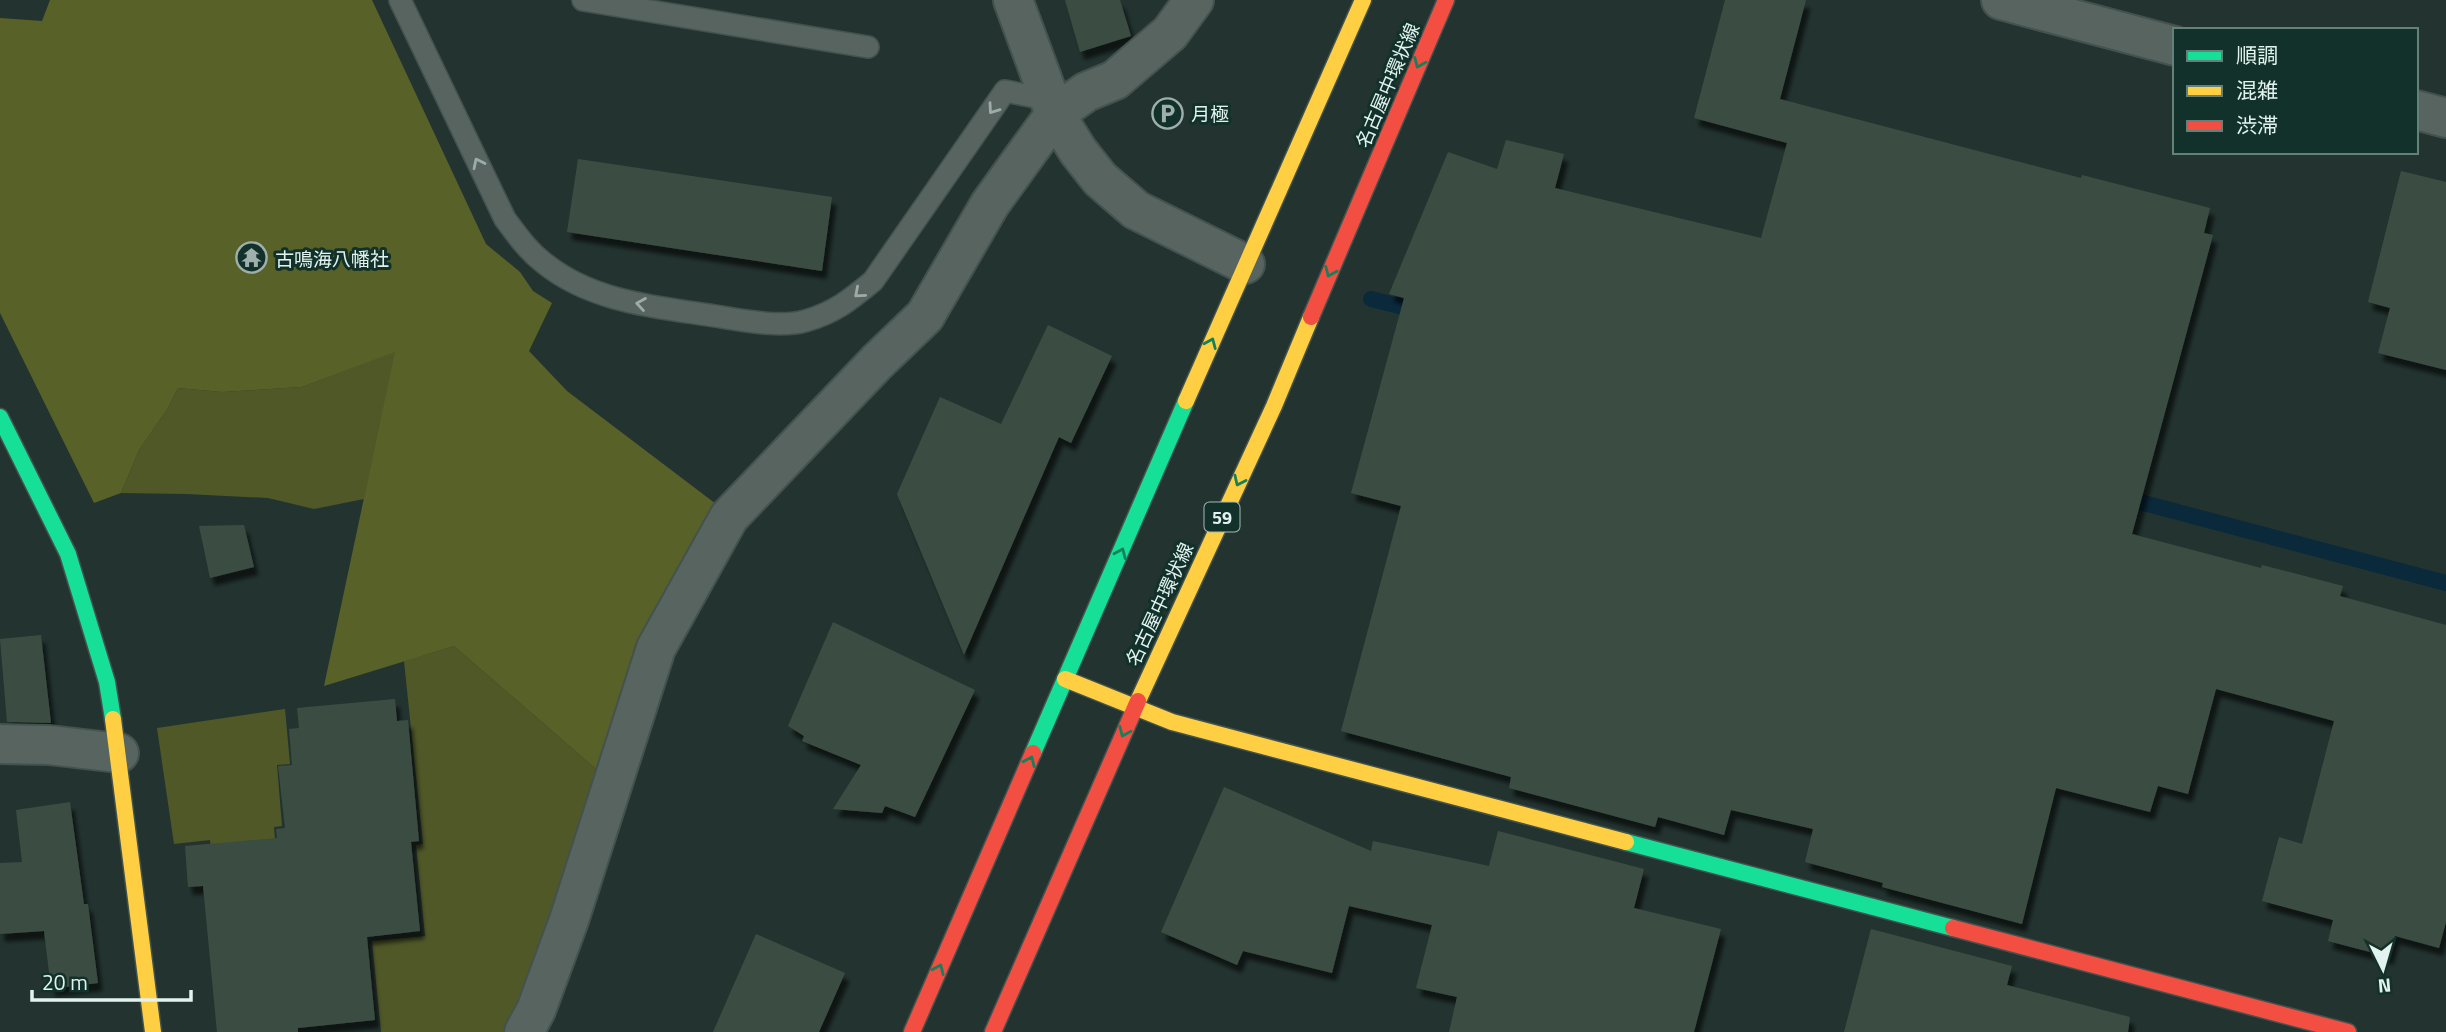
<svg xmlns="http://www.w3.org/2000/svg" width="2446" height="1032" font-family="'Titillium Web','Noto Sans JP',sans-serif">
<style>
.green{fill:#505828}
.forest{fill:#586128}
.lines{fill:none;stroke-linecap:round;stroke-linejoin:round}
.stream{stroke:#0a293b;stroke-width:16}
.building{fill:#3b4d42;filter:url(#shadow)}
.lane-casing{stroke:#44524f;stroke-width:24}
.street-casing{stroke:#44524f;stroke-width:42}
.fast-casing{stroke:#44524f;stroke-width:19}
.slow-casing{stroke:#44524f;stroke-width:19}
.jam-casing{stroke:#44524f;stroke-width:19}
.lane{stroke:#576460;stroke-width:21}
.street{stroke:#576460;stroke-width:38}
.fast{stroke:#16e098;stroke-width:16}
.slow{stroke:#ffcf43;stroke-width:16}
.jam{stroke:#f24e42;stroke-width:16}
.oneway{stroke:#14805c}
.oneway2{stroke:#9caca8}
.labels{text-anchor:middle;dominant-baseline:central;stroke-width:6;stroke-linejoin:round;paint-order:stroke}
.shield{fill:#12312a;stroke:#a4b9b4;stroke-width:2}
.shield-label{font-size:18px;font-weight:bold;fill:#e2f3ef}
.street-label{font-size:19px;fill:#e2f3ef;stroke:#12312a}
.poi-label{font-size:19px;fill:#e2f3ef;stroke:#12312a;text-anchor:start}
</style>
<defs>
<filter id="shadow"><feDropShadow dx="4.5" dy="8" stdDeviation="2" flood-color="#0009"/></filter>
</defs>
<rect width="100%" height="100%" fill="#233430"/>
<path class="green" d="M 396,351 L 364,499 L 314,509 L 268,498 L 187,494 L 121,493 L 139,450 L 168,408 L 178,388 L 222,392 L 302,387 Z
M 454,646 L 603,775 L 513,1032 L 381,1032 L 372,941 L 425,936 L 416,845 L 423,844 L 404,661 Z
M 285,709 L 290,764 L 277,765 L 282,826 L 274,827 L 282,921 L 215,892 L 210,840 L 174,844 L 157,728 Z"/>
<path class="forest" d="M 50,0 L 372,0 L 486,244 L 520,272 L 533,291 L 552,303 L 529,351 L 567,391 L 720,507 L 603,775 L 454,646 L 324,686 L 395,352 L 302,387 L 222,392 L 178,388 L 168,408 L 139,450 L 121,493 L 94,503 L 0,313 L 0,18 L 42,21 Z"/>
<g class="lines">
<path class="stream" d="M 1371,299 L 1423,312
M 2121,497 L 2446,583"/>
</g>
<path class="building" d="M 1065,0 L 1120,0 L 1131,36 L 1080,52 Z
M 1725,0 L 1806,0 L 1780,99 L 2081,178 L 2082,175 L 2210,208 L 2204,233 L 2213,235 L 2132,534 L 2261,568 L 2262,565 L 2343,586 L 2340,596 L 2446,625 L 2446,922 L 2439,948 L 2395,936 L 2389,957 L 2328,941 L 2333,920 L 2262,901 L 2279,837 L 2302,844 L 2334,721 L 2216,689 L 2188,794 L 2158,786 L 2150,812 L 2056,788 L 2022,924 L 1882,887 L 1883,883 L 1805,862 L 1813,829 L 1731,810 L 1724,835 L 1658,817 L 1655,827 L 1509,788 L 1511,777 L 1341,731 L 1401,506 L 1351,493 L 1404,298 L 1389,294 L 1448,152 L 1497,169 L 1506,140 L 1564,154 L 1555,188 L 1761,238 L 1787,143 L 1694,118 Z
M 578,159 L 832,197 L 822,271 L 567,232 Z
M 2401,171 L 2446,182 L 2446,370 L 2378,353 L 2390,308 L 2368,302 Z
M 1048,325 L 1112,356 L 1071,443 L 1059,437 L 964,655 L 897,494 L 940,397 L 1001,424 Z
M 244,525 L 254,567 L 210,578 L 199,526 Z
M 833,622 L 975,690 L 915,817 L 885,806 L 882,813 L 833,809 L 861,765 L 802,741 L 804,736 L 788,726 Z
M 41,635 L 51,723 L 7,722 L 0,639 Z
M 395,699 L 397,721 L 408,720 L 419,841 L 411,842 L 420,931 L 367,937 L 375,1020 L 298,1028 L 298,1032 L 217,1032 L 203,886 L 188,887 L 185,846 L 277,838 L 276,829 L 285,828 L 278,766 L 292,765 L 289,729 L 299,728 L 297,708 Z
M 1224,787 L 1371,851 L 1373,841 L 1489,866 L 1498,831 L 1644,869 L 1634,908 L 1721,929 L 1694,1032 L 1449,1032 L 1457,997 L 1416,988 L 1432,925 L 1349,906 L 1332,973 L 1243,951 L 1237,965 L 1161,932 Z
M 70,802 L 84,904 L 88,904 L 98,983 L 51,989 L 44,931 L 0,934 L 0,863 L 22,862 L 16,810 Z
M 1871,929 L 2012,966 L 2007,985 L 2130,1017 L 2128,1032 L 1844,1032 Z
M 756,934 L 845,973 L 819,1032 L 713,1032 Z"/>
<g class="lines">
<defs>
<path id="lane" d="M 400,0 L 505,219 C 517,235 528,251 544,263 C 592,302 656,307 715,316 C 740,320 780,328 805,321 C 834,313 850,300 873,281 L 1005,91 L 1051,100
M 583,0 L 868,47"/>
<path id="street" d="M 1013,0 L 1055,114 L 1078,151 L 1100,179 L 1136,210 L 1245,264
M 2001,0 L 2175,46
M 2416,110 L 2446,118
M 0,744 L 49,745 L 119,753
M 524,1032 L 536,1010 L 569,920 L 656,648 L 729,517 L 877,362 L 925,316 L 990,204 L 1055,114 L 1086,92 L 1115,80 L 1170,33 L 1194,0"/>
<path id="fast" d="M 0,417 L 68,554 L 107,682 L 113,719
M 1033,753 L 1186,401
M 1626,842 L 1953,928"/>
<path id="slow" d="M 1186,401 L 1363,0
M 1065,679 L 1172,722 L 1626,842
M 1138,701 L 1274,406 L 1311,317
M 113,719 L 153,1032"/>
<path id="jam" d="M 1311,317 L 1446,0
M 1953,928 L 2348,1032
M 912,1032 L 1033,753
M 993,1032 L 1138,701"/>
</defs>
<use href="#lane" class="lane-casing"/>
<use href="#street" class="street-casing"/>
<use href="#fast" class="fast-casing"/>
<use href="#slow" class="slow-casing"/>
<use href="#jam" class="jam-casing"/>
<use href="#lane" class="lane"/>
<use href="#street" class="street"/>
<use href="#fast" class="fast"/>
<use href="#slow" class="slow"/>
<use href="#jam" class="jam"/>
</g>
<defs><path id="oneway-chevron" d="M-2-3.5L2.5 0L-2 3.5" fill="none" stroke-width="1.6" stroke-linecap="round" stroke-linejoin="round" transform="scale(1.75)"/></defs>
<g class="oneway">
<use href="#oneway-chevron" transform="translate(1419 63) rotate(113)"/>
<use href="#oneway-chevron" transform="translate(1330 272) rotate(113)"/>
<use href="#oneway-chevron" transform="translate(1211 343) rotate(-67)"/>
<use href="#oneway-chevron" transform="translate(1239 481) rotate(115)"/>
<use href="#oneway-chevron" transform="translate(1121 553) rotate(-67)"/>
<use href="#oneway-chevron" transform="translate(1124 732) rotate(114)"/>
<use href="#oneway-chevron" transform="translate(1030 761) rotate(-66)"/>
<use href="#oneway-chevron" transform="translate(939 969) rotate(-66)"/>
</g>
<g class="oneway2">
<use href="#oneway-chevron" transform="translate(993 109) rotate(125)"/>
<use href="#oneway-chevron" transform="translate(478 163) rotate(-116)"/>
<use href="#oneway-chevron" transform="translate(859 293) rotate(139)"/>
<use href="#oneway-chevron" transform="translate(641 304) rotate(-171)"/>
</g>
<defs>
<symbol id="parking-ring" viewBox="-11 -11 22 22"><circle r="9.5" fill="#12312a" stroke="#9fb0ac" stroke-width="1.5"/><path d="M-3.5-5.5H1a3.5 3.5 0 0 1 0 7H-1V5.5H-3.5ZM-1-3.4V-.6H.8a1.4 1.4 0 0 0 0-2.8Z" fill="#9fb0ac"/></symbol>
<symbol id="temple-ring" viewBox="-11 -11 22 22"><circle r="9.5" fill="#12312a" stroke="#9fb0ac" stroke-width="1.5"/><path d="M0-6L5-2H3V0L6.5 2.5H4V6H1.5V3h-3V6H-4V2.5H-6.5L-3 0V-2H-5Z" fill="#9fb0ac"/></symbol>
</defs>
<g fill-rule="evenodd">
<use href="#parking-ring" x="1150" y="96" width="35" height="35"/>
<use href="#temple-ring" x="234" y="240" width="35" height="35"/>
</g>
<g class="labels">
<rect class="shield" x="1204.5" y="502.5" width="35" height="29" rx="5"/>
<g class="shield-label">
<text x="1222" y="517">59</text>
</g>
<g class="street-label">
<text transform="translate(1387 85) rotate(-67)">名古屋中環状線</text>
<text transform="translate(1159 604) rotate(-65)">名古屋中環状線</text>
</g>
<g class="poi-label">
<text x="1191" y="113">月極</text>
<text x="275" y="258">古鳴海八幡社</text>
</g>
</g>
<rect x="2173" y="28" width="245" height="126" fill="#12312a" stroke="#657f79" stroke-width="2"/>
<rect x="2187" y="51" width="35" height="10" fill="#16e098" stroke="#657f79" stroke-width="2"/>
<text x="2236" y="63" font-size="21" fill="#e2f3ef">順調</text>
<rect x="2187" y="86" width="35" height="10" fill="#ffcf43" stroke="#657f79" stroke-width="2"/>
<text x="2236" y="98" font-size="21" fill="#e2f3ef">混雑</text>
<rect x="2187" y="121" width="35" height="10" fill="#f24e42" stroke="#657f79" stroke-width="2"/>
<text x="2236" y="133" font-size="21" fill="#e2f3ef">渋滞</text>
<g transform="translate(2383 969) rotate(175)" stroke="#12312a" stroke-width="5" paint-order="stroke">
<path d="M0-5L12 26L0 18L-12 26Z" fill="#e2f3ef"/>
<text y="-10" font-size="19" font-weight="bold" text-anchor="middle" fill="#e2f3ef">N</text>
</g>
<path d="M32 990v10h159v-10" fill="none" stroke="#e2f3ef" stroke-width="3.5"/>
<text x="42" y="990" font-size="21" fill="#e2f3ef" stroke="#12312a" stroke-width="5" paint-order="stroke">20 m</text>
</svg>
